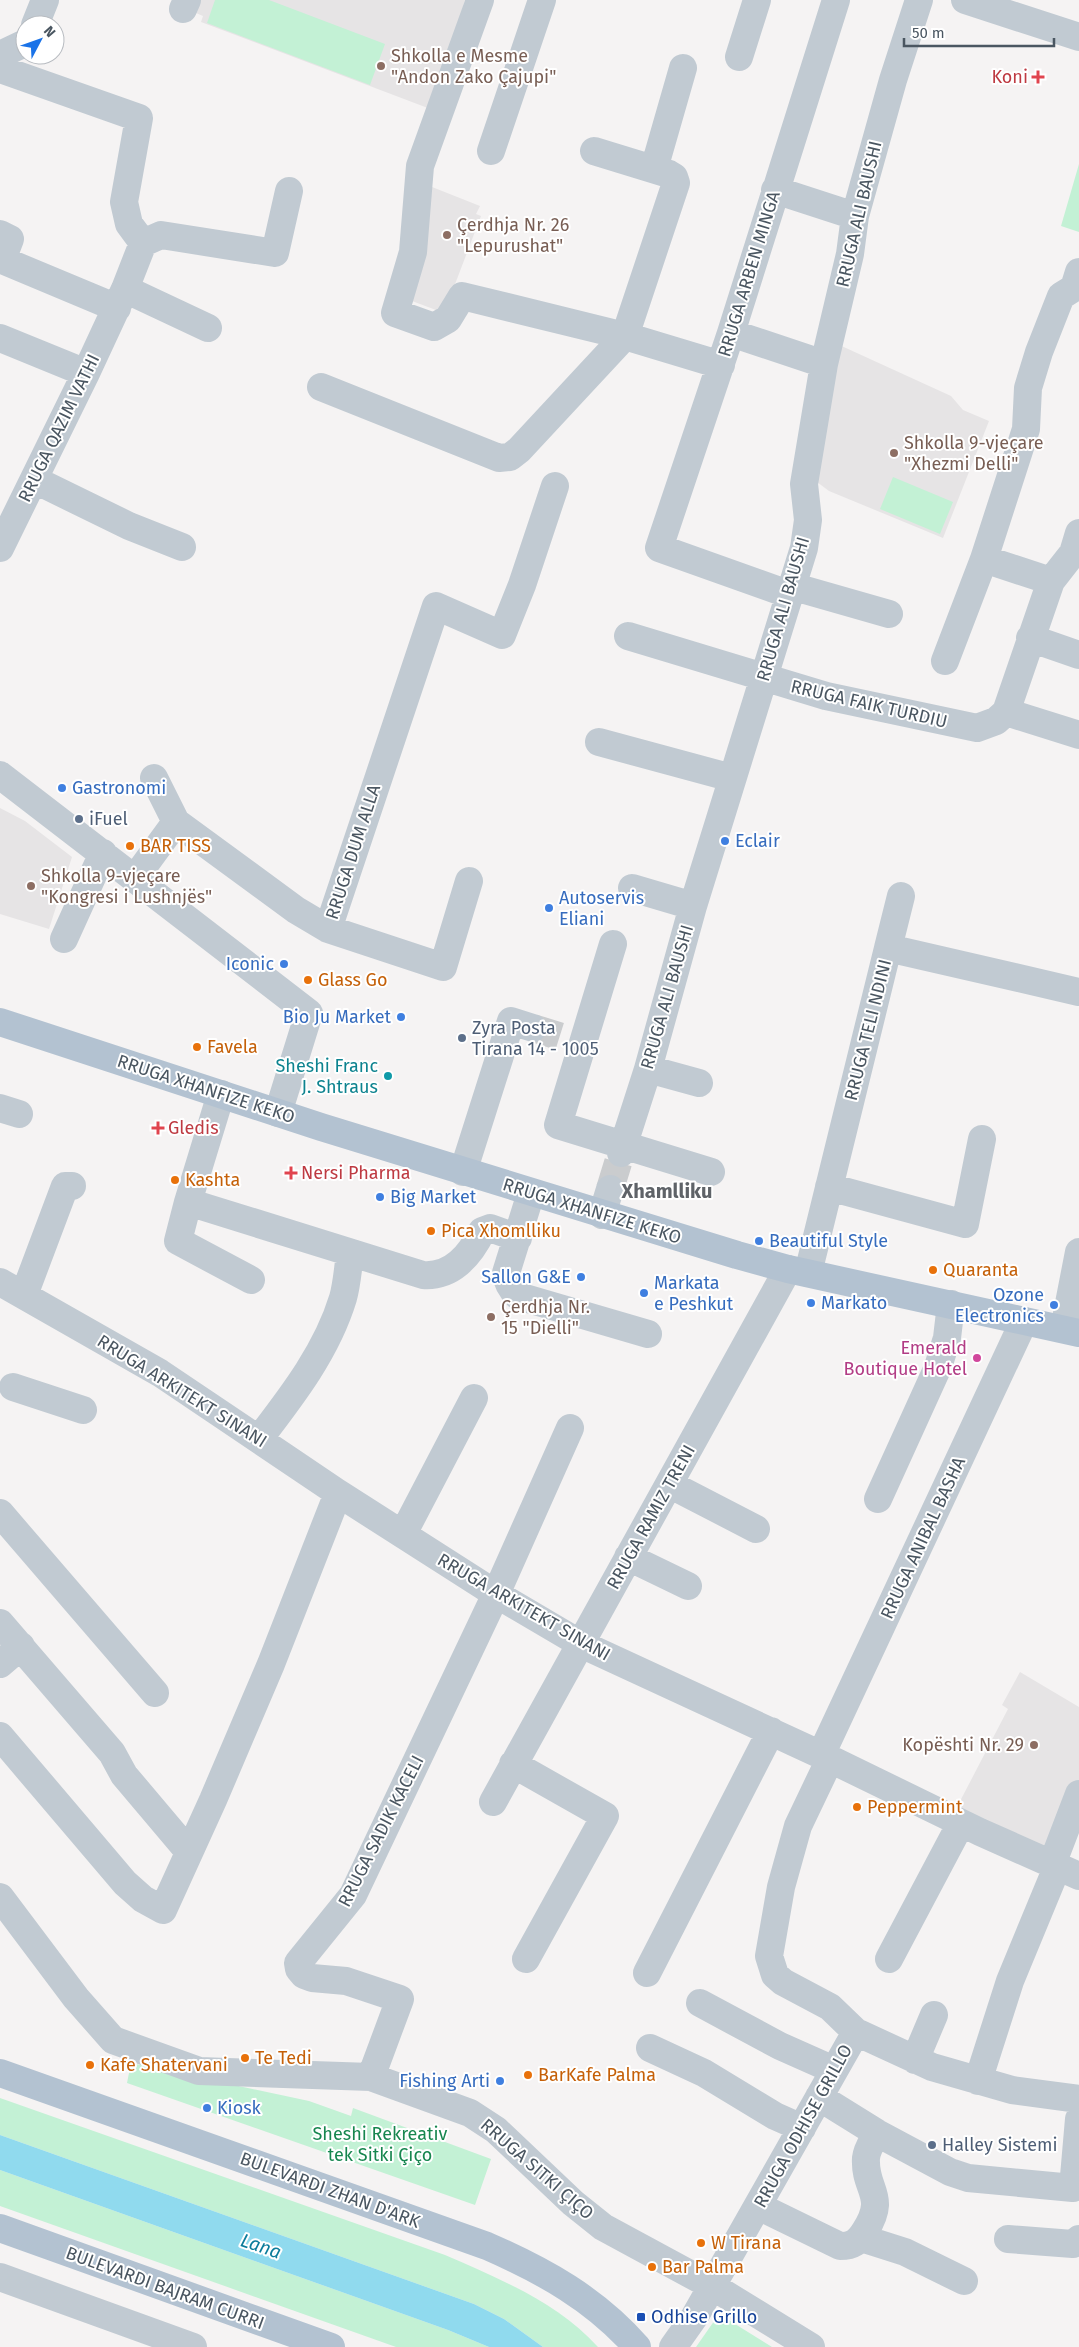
<svg xmlns="http://www.w3.org/2000/svg" width="1079" height="2347" font-family="'Fira Sans',sans-serif">
<style>
.education{fill:#e6e4e5}
.green{fill:#c3f1d5}
.water{fill:#90daee}
.lines{fill:none;stroke-linecap:round;stroke-linejoin:round}
.minor-tunnel{stroke:#caccce;stroke-width:28;stroke-dasharray:28 14;stroke-linecap:butt}
.minor{stroke:#c1cad2;stroke-width:28}
.major{stroke:#b3c2d1;stroke-width:28}
.education-dot{fill:#8d6e63;stroke:#fff;stroke-width:2}
.health-dot{fill:#e0444e;stroke:#fff;stroke-width:2}
.shop-dot{fill:#3f7fe0;stroke:#fff;stroke-width:2}
.service-dot{fill:#5c6f8a;stroke:#fff;stroke-width:2}
.food-dot{fill:#e8710a;stroke:#fff;stroke-width:2}
.culture-dot{fill:#0f9aa8;stroke:#fff;stroke-width:2}
.hotel-dot{fill:#d1479c;stroke:#fff;stroke-width:2}
.transit-dot{fill:#1a4fb4;stroke:#fff;stroke-width:2}
.labels{text-anchor:middle;dominant-baseline:central;stroke-width:4;stroke-linejoin:round;paint-order:stroke}
.education-label{font-size:18px;fill:#785e54;stroke:#fff;text-anchor:start}
.health-label{font-size:18px;fill:#be3a42;stroke:#fff;text-anchor:start}
.street-label{font-size:18px;fill:#4a5661;stroke:#fff}
.shop-label{font-size:18px;fill:#366cbe;stroke:#fff;text-anchor:start}
.service-label{font-size:18px;fill:#4e5e75;stroke:#fff;text-anchor:start}
.food-label{font-size:18px;fill:#c56008;stroke:#fff;text-anchor:start}
.culture-label{font-size:18px;fill:#0d838f;stroke:#fff;text-anchor:end}
.hotel-label{font-size:18px;fill:#b23c85;stroke:#fff;text-anchor:end}
.park-label{font-size:18px;fill:#17864f;stroke:#fff}
.transit-label{font-size:18px;fill:#164399;stroke:#fff;text-anchor:start}
.water-label{font-size:19px;font-style:italic;fill:#0c7c9b;stroke:#fff}
.quarter-label{font-size:20px;font-weight:bold;fill:#5f6368;stroke:#fff}
</style>
<rect width="100%" height="100%" fill="#f5f3f3"/>
<path class="education" d="M 200,0 L 465,0 L 433,110 L 201,22 L 203,16 L 196,13 Z
M 427,185 L 480,206 L 476,214 L 481,216 L 444,313 L 404,298 Z
M 835,343 L 951,396 L 963,410 L 989,421 L 943,538 L 829,491 L 809,476 Z
M 0,808 L 25,821 L 72,857 L 49,929 L 0,914 Z
M 1020,1672 L 1079,1707 L 1079,1780 L 1052,1851 L 957,1807 L 1008,1709 L 1002,1705 Z"/>
<path class="green" d="M 215,0 L 269,0 L 385,44 L 370,85 L 207,23 Z
M 1079,164 L 1079,232 L 1061,226 Z
M 893,477 L 953,502 L 940,534 L 880,509 Z
M 131,2063 L 309,2101 L 351,2116 L 353,2108 L 491,2159 L 475,2205 L 127,2083 Z
M 0,2098 L 445,2255 C 500,2279 557,2302 598,2347 L 543,2347 L 504,2319 L 474,2304 L 0,2135 Z
M 0,2170 L 448,2330 L 489,2347 L 396,2347 L 0,2206 Z
M 719,2314 L 772,2347 L 696,2347 Z"/>
<path class="water" d="M 0,2135 L 474,2304 L 504,2319 L 543,2347 L 489,2347 L 448,2330 L 0,2170 Z"/>
<g class="lines">
<path class="minor-tunnel" d="M 533,1028 L 571,1040
M 610,1189 L 621,1153"/>
<path class="minor" d="M 480,0 L 420,166 L 413,252 L 395,313 L 434,327 L 448,319 L 462,296 L 625,336 L 721,365
M 965,0 L 1079,37
M 183,9 L 187,0
M 35,25 L 45,0
M 0,55 L 25,43
M 739,57 L 757,0
M 0,69 L 139,118 L 124,202 L 129,224 L 143,243
M 491,151 L 542,0
M 654,169 L 683,68
M 775,190 L 855,216
M 0,234 L 10,239 L 2,260 L 117,308
M 125,289 L 208,328
M 731,333 L 824,364
M 0,338 L 86,373
M 321,387 L 499,458 L 510,457 L 519,450 L 625,336 L 676,183 L 674,177 L 669,174 L 594,151
M 35,480 L 129,526 L 182,547
M 0,548 L 86,373 L 125,289 L 143,243 L 161,235 L 275,253 L 289,191
M 984,559 L 1051,581
M 791,586 L 889,614
M 788,594 L 659,548 L 731,333 L 836,0
M 628,636 L 826,696 L 977,728 L 996,721 L 1006,712 L 1079,735
M 1030,638 L 1079,655
M 945,661 L 984,559 L 1026,429 L 1028,388 L 1039,352 L 1061,296 L 1074,288 L 1079,272
M 1006,712 L 1051,581 L 1073,553 L 1079,533
M 599,742 L 732,778
M 0,775 L 309,1013 L 278,1113
M 154,778 L 176,822 L 296,910 L 328,929 L 443,967 L 469,881
M 135,878 L 176,822
M 632,888 L 693,906
M 328,929 L 436,606 L 502,635 L 522,585 L 555,486
M 64,939 L 103,853
M 613,944 L 558,1125 L 711,1172
M 888,948 L 901,896
M 648,1069 L 699,1083
M 221,1094 L 188,1202 L 423,1275 C 451,1277 470,1256 482,1231 L 490,1228 L 518,1238
M 0,1108 L 19,1114
M 621,1153 L 648,1069 L 693,906 L 804,548 L 808,520 L 804,484 L 824,364 L 850,254 L 855,216 L 893,80 L 919,0
M 463,1172 L 511,1021 L 533,1028
M 829,1187 L 965,1224 L 982,1139
M 531,1193 L 506,1273 C 507,1283 511,1289 518,1296 L 648,1334
M 188,1202 L 178,1241 L 251,1280
M 602,1215 L 610,1189
M 808,1273 L 888,948 L 1079,992
M 0,1282 L 160,1373 L 338,1493 L 496,1594 L 581,1644 L 830,1759 L 980,1832 L 1079,1876
M 24,1295 L 65,1186 L 72,1186
M 1064,1329 L 1079,1252
M 13,1387 L 83,1410
M 259,1439 C 292,1396 327,1351 343,1298 C 347,1284 348,1268 350,1253
M 669,1484 L 756,1529
M 878,1499 L 938,1367 L 947,1338 L 951,1304
M 0,1513 L 155,1693
M 403,1534 L 474,1398
M 628,1557 L 688,1586
M 0,1623 L 112,1753 L 124,1775 L 189,1852
M 0,1664 L 21,1646
M 0,1736 L 125,1883 L 143,1899 L 163,1910 L 213,1800 L 271,1664 L 338,1493
M 821,1755 L 1024,1321
M 830,1759 L 798,1826 L 781,1887 L 769,1956 L 775,1975 L 783,1982 L 830,2007 L 856,2032 L 932,2067 L 1012,2090 L 1079,2099
M 513,1764 L 605,1816 L 526,1959
M 493,1802 L 788,1269
M 0,1897 L 76,1998 L 113,2040 L 199,2071 L 371,2077 L 470,2113 L 496,2130 L 573,2203 L 603,2227 L 712,2286 L 811,2347
M 889,1959 L 961,1823
M 647,1973 L 771,1731
M 700,2003 L 780,2046 L 834,2070
M 650,2048 L 704,2073 L 775,2116 L 802,2128
M 915,2060 L 934,2015
M 371,2077 L 400,1999 L 346,1981 L 312,1978 L 304,1975 L 299,1969 L 298,1963 L 353,1895 L 496,1594 L 570,1428
M 978,2081 L 1010,1981 L 1053,1877 L 1056,1854 L 1079,1794
M 819,2097 L 877,2133 L 950,2172 L 968,2178 L 1073,2188
M 1073,2188 L 1079,2119
M 758,2206 L 840,2246 C 853,2246 858,2242 865,2231 C 888,2195 864,2191 866,2158 C 867,2148 873,2141 877,2133
M 861,2238 L 905,2252 L 964,2281
M 1008,2239 L 1073,2244 L 1079,2239
M 0,2277 L 193,2347
M 673,2347 L 695,2316 L 856,2032"/>
<path class="major" d="M 0,1022 L 321,1127 L 737,1255 L 788,1269 L 1079,1333
M 0,2073 L 487,2246 C 544,2271 595,2299 637,2347
M 0,2228 L 331,2347"/>
</g>
<g class="education-dot">
<circle cx="381" cy="66" r="5"/>
<circle cx="447" cy="235" r="5"/>
<circle cx="894" cy="453" r="5"/>
<circle cx="31" cy="886" r="5"/>
<circle cx="491" cy="1317" r="5"/>
<circle cx="1034" cy="1745" r="5"/>
</g>
<g class="health-dot">
<path d="M1035.5 69.5h5v5h5v5h-5v5h-5v-5h-5v-5h5z"/>
<path d="M155.5 1120.5h5v5h5v5h-5v5h-5v-5h-5v-5h5z"/>
<path d="M288.5 1165.5h5v5h5v5h-5v5h-5v-5h-5v-5h5z"/>
</g>
<g class="shop-dot">
<circle cx="62" cy="788" r="5"/>
<circle cx="725" cy="841" r="5"/>
<circle cx="549" cy="908" r="5"/>
<circle cx="284" cy="964" r="5"/>
<circle cx="401" cy="1017" r="5"/>
<circle cx="380" cy="1197" r="5"/>
<circle cx="759" cy="1241" r="5"/>
<circle cx="581" cy="1277" r="5"/>
<circle cx="644" cy="1293" r="5"/>
<circle cx="811" cy="1303" r="5"/>
<circle cx="1054" cy="1305" r="5"/>
<circle cx="500" cy="2081" r="5"/>
<circle cx="207" cy="2108" r="5"/>
</g>
<g class="service-dot">
<circle cx="79" cy="819" r="5"/>
<circle cx="462" cy="1038" r="5"/>
<circle cx="932" cy="2145" r="5"/>
</g>
<g class="food-dot">
<circle cx="130" cy="846" r="5"/>
<circle cx="308" cy="980" r="5"/>
<circle cx="197" cy="1047" r="5"/>
<circle cx="175" cy="1180" r="5"/>
<circle cx="431" cy="1231" r="5"/>
<circle cx="933" cy="1270" r="5"/>
<circle cx="857" cy="1807" r="5"/>
<circle cx="245" cy="2058" r="5"/>
<circle cx="90" cy="2065" r="5"/>
<circle cx="528" cy="2075" r="5"/>
<circle cx="701" cy="2243" r="5"/>
<circle cx="652" cy="2267" r="5"/>
</g>
<circle class="culture-dot" cx="388" cy="1076" r="5"/>
<circle class="hotel-dot" cx="977" cy="1358" r="5"/>
<rect class="transit-dot" x="636" y="2312" width="10" height="10" rx="2.5"/>
<g class="labels">
<g class="education-label">
<text x="391" y="56">Shkolla e Mesme<tspan x="391" dy="21">"Andon Zako Çajupi"</tspan></text>
<text x="457" y="225">Çerdhja Nr. 26<tspan x="457" dy="21">"Lepurushat"</tspan></text>
<text x="904" y="443">Shkolla 9-vjeçare<tspan x="904" dy="21">"Xhezmi Delli"</tspan></text>
<text x="41" y="876">Shkolla 9-vjeçare<tspan x="41" dy="21">"Kongresi i Lushnjës"</tspan></text>
<text x="501" y="1307">Çerdhja Nr.<tspan x="501" dy="21">15 "Dielli"</tspan></text>
<text x="1024" y="1745" text-anchor="end">Kopështi Nr. 29</text>
</g>
<g class="health-label">
<text x="1028" y="77" text-anchor="end">Koni</text>
<text x="168" y="1128">Gledis</text>
<text x="301" y="1173">Nersi Pharma</text>
</g>
<g class="street-label">
<text transform="translate(859 214) rotate(-77)">RRUGA ALI BAUSHI</text>
<text transform="translate(749 274) rotate(-73)">RRUGA ARBEN MINGA</text>
<text transform="translate(59 428) rotate(-64)">RRUGA QAZIM VATHI</text>
<text transform="translate(783 609) rotate(-74)">RRUGA ALI BAUSHI</text>
<text transform="translate(869 704) rotate(13)">RRUGA FAIK TURDIU</text>
<text transform="translate(353 852) rotate(-72)">RRUGA DUM ALLA</text>
<text transform="translate(667 997) rotate(-74)">RRUGA ALI BAUSHI</text>
<text transform="translate(868 1030) rotate(-76)">RRUGA TELI NDINI</text>
<text transform="translate(206 1089) rotate(18)">RRUGA XHANFIZE KEKO</text>
<text transform="translate(592 1211) rotate(17)">RRUGA XHANFIZE KEKO</text>
<text transform="translate(182 1391) rotate(32)">RRUGA ARKITEKT SINANI</text>
<text transform="translate(651 1517) rotate(-61)">RRUGA RAMIZ TRENI</text>
<text transform="translate(923 1538) rotate(-65)">RRUGA ANIBAL BASHA</text>
<text transform="translate(524 1607) rotate(30)">RRUGA ARKITEKT SINANI</text>
<text transform="translate(381 1831) rotate(-63)">RRUGA SADIK KACELI</text>
<text transform="translate(803 2126) rotate(-61)">RRUGA ODHISE GRILLO</text>
<text transform="translate(537 2169) rotate(41)">RRUGA SITKI ÇIÇO</text>
<text transform="translate(330 2190) rotate(20)">BULEVARDI ZHAN D'ARK</text>
<text transform="translate(165 2288) rotate(20)">BULEVARDI BAJRAM CURRI</text>
</g>
<g class="shop-label">
<text x="72" y="788">Gastronomi</text>
<text x="735" y="841">Eclair</text>
<text x="559" y="898">Autoservis<tspan x="559" dy="21">Eliani</tspan></text>
<text x="274" y="964" text-anchor="end">Iconic</text>
<text x="391" y="1017" text-anchor="end">Bio Ju Market</text>
<text x="390" y="1197">Big Market</text>
<text x="769" y="1241">Beautiful Style</text>
<text x="571" y="1277" text-anchor="end">Sallon G&amp;E</text>
<text x="654" y="1283">Markata<tspan x="654" dy="21">e Peshkut</tspan></text>
<text x="1044" y="1295" text-anchor="end">Ozone<tspan x="1044" dy="21">Electronics</tspan></text>
<text x="821" y="1303">Markato</text>
<text x="490" y="2081" text-anchor="end">Fishing Arti</text>
<text x="217" y="2108">Kiosk</text>
</g>
<g class="service-label">
<text x="89" y="819">iFuel</text>
<text x="472" y="1028">Zyra Posta<tspan x="472" dy="21">Tirana 14 - 1005</tspan></text>
<text x="942" y="2145">Halley Sistemi</text>
</g>
<g class="food-label">
<text x="140" y="846">BAR TISS</text>
<text x="318" y="980">Glass Go</text>
<text x="207" y="1047">Favela</text>
<text x="185" y="1180">Kashta</text>
<text x="441" y="1231">Pica Xhomlliku</text>
<text x="943" y="1270">Quaranta</text>
<text x="867" y="1807">Peppermint</text>
<text x="255" y="2058">Te Tedi</text>
<text x="100" y="2065">Kafe Shatervani</text>
<text x="538" y="2075">BarKafe Palma</text>
<text x="711" y="2243">W Tirana</text>
<text x="662" y="2267">Bar Palma</text>
</g>
<g class="culture-label">
<text x="378" y="1066">Sheshi Franc<tspan x="378" dy="21">J. Shtraus</tspan></text>
</g>
<g class="hotel-label">
<text x="967" y="1348">Emerald<tspan x="967" dy="21">Boutique Hotel</tspan></text>
</g>
<g class="park-label">
<text x="380" y="2134">Sheshi Rekreativ<tspan x="380" dy="21">tek Sitki Çiço</tspan></text>
</g>
<g class="transit-label">
<text x="651" y="2317">Odhise Grillo</text>
</g>
<g class="water-label">
<text transform="translate(261 2246) rotate(19)">Lana</text>
</g>
<g class="quarter-label">
<text x="667" y="1191">Xhamlliku</text>
</g>
</g>
<g transform="translate(40 40) rotate(49)"><circle r="24" fill="#ffffff" stroke="#b7bbc0"/>
<path d="M0-4L9 19L0 12L-9 19Z" fill="#1a73e8"/>
<text y="-8" font-size="14" font-weight="bold" text-anchor="middle" fill="#4a5661">N</text>
</g>
<path d="M904 38v8h150v-8" fill="none" stroke="#4a5661" stroke-width="2.5"/>
<text x="912" y="38" font-size="15" fill="#4a5661" stroke="#ffffff" stroke-width="4" paint-order="stroke">50 m</text>
</svg>
